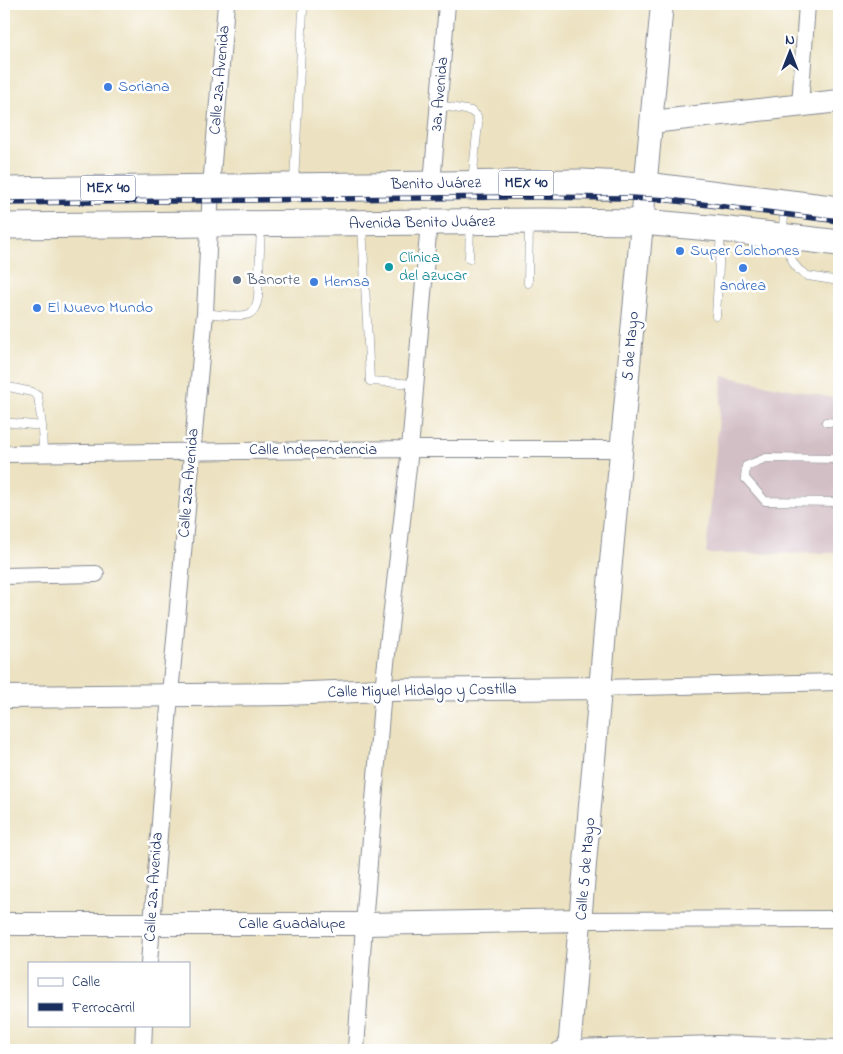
<svg xmlns="http://www.w3.org/2000/svg" width="843" height="1054" font-family="'Indie Flower',sans-serif">
<style>
.industrial{fill:#d2bec5}
.lines{fill:none;stroke-linecap:round;stroke-linejoin:round}
.lane-casing{stroke:#848890;stroke-width:9}
.street-casing{stroke:#848890;stroke-width:18}
.secondary-casing{stroke:#848890;stroke-width:24}
.primary-casing{stroke:#848890;stroke-width:27}
.lane{stroke:#fff;stroke-width:8}
.street{stroke:#fff;stroke-width:16}
.secondary{stroke:#fff;stroke-width:22}
.primary{stroke:#fff;stroke-width:25}
.rail-casing{stroke:#1b2f5e;stroke-width:5.5}
.rail{stroke:#fff;stroke-width:4;stroke-dasharray:11;stroke-linecap:butt}
.shop-dot{fill:#3f7fe0;stroke:#fff;stroke-width:2}
.culture-dot{fill:#0f9aa8;stroke:#fff;stroke-width:2}
.service-dot{fill:#5c6f8a;stroke:#fff;stroke-width:2}
.labels{text-anchor:middle;dominant-baseline:central;stroke-width:5;stroke-linejoin:round;paint-order:stroke}
.shield{fill:#fff;stroke:#5f6d8e;stroke-width:1}
.shield-label{font-size:15px;font-weight:bold;fill:#1b2f5e}
.street-label{font-size:16px;fill:#1b2f5e;stroke:#fff}
.shop-label{font-size:16px;fill:#366cbe;stroke:#fff;text-anchor:start}
.culture-label{font-size:16px;fill:#0d838f;stroke:#fff;text-anchor:start}
.service-label{font-size:16px;fill:#4e5e75;stroke:#fff;text-anchor:start}
</style>
<rect width="100%" height="100%" fill="#fff"/>
<filter id="ink" filterUnits="userSpaceOnUse"><feTurbulence type="fractalNoise" baseFrequency=".02" numOctaves="2"/><feDisplacementMap in="SourceGraphic" scale="10" xChannelSelector="R" yChannelSelector="G"/><feConvolveMatrix kernelMatrix="1 2 1 2 8 2 1 2 1" color-interpolation-filters="sRGB"/></filter>
<filter id="wash" filterUnits="userSpaceOnUse"><feTurbulence type="fractalNoise" baseFrequency=".0096" numOctaves="4" result="noise"/><feDisplacementMap in="SourceGraphic" scale="20" xChannelSelector="R" yChannelSelector="G"/><feGaussianBlur stdDeviation="1.12" result="paint"/><feColorMatrix in="noise" values="0 0 0 0 0 0 0 0 0 0 0 0 0 0 0 0 0 1.4 0 .05"/><feComposite in="paint" operator="in"/></filter>
<g filter="url(#wash)">
<rect width="100%" height="100%" fill="#ece2c1"/>
<path class="industrial" d="M 723,376 L 839,399 L 839,553 L 706,554 Z"/>
</g>
<g filter="url(#ink)">
<g class="lines">
<defs>
<path id="lane" d="M 439,105 L 471,111 L 477,116 L 478,124 L 472,181
M 294,182 L 303,11
M 785,206 L 782,237 L 794,264 L 799,270 L 808,276 L 839,281
M 362,225 L 370,381 L 416,384
M 469,259 L 470,224
M 528,283 L 529,224
M 205,313 C 216,314 239,318 249,314 C 255,311 257,304 258,298 L 261,226
M 716,316 L 721,231
M 4,386 L 32,392 L 38,396 L 42,426 L 43,453
M 4,422 L 42,426
M 826,422 L 839,423
M 839,459 L 766,458 L 746,466 L 745,478 L 765,501 L 839,502"/>
<path id="street" d="M 800,106 L 807,4
M 432,184 L 447,4
M 4,454 L 410,449 L 622,449
M 4,576 L 96,574
M 601,688 L 839,682
M 581,920 L 839,919
M 149,963 L 170,694 L 205,313 L 211,187 L 226,4
M 143,1050 L 144,1025
M 356,1050 L 364,924 L 383,690 L 410,449 L 429,222
M 559,1050 L 570,1048 L 717,1044 L 839,1048"/>
<path id="secondary" d="M 652,122 L 839,101
M 4,697 L 286,694 L 383,690 L 601,688
M 4,924 L 364,924 L 581,920
M 569,1050 L 610,573 L 662,4"/>
<path id="primary" d="M 4,190 L 582,182 L 646,185 L 839,209
M 4,226 L 542,221 L 642,222 L 721,229 L 839,243"/>
</defs>
<use href="#lane" class="lane-casing"/>
<use href="#street" class="street-casing"/>
<use href="#secondary" class="secondary-casing"/>
<use href="#primary" class="primary-casing"/>
<use href="#lane" class="lane"/>
<use href="#street" class="street"/>
<use href="#secondary" class="secondary"/>
<use href="#primary" class="primary"/>
<defs>
<path id="rail" d="M 4,203 L 511,197 L 630,198 L 669,200 L 839,221"/>
</defs>
<use href="#rail" class="rail-casing"/>
<use href="#rail" class="rail"/>
</g>
</g>
<g class="shop-dot">
<circle cx="108" cy="87" r="5"/>
<circle cx="680" cy="251" r="5"/>
<circle cx="743" cy="268" r="5"/>
<circle cx="314" cy="282" r="5"/>
<circle cx="37" cy="308" r="5"/>
</g>
<circle class="culture-dot" cx="389" cy="267" r="5"/>
<circle class="service-dot" cx="237" cy="280" r="5"/>
<g class="labels">
<g class="shield">
<rect x="498.5" y="170.5" width="55" height="25" rx="4"/>
<rect x="80.5" y="175.5" width="55" height="25" rx="4"/>
</g>
<g class="shield-label">
<text x="526" y="183">MEX 40</text>
<text x="108" y="188">MEX 40</text>
</g>
<g class="street-label">
<text transform="translate(220 80) rotate(-85)">Calle 2a. Avenida</text>
<text transform="translate(440 94) rotate(-85)">3a. Avenida</text>
<text transform="translate(436 184) rotate(-1)">Benito Juárez</text>
<text transform="translate(422 223) rotate(-1)">Avenida Benito Juárez</text>
<text transform="translate(631 346) rotate(-85)">5 de Mayo</text>
<text x="313" y="450">Calle Independencia</text>
<text transform="translate(189 483) rotate(-85)">Calle 2a. Avenida</text>
<text transform="translate(422 691) rotate(-1)">Calle Miguel Hidalgo y Costilla</text>
<text transform="translate(586 869) rotate(-85)">Calle 5 de Mayo</text>
<text transform="translate(154 887) rotate(-86)">Calle 2a. Avenida</text>
<text x="292" y="924">Calle Guadalupe</text>
</g>
<g class="shop-label">
<text x="118" y="87">Soriana</text>
<text x="690" y="251">Super Colchones</text>
<text x="324" y="282">Hemsa</text>
<text x="743" y="286" text-anchor="middle">andrea</text>
<text x="47" y="308">El Nuevo Mundo</text>
</g>
<g class="culture-label">
<text x="399" y="258">Clínica<tspan x="399" dy="18">del azucar</tspan></text>
</g>
<g class="service-label">
<text x="247" y="280">Banorte</text>
</g>
</g>
<rect width="843" height="1054" fill="none" stroke="#fff" stroke-width="20"/>
<rect x="28" y="962" width="162" height="65" fill="#ffffff" stroke="#a4acbf"/>
<rect x="38" y="978" width="25" height="8" fill="#ffffff" stroke="#a4acbf"/>
<text x="72" y="986" font-size="15" fill="#1b2f5e">Calle</text>
<rect x="38" y="1003" width="25" height="8" fill="#1b2f5e" stroke="#a4acbf"/>
<text x="72" y="1012" font-size="15" fill="#1b2f5e">Ferrocarril</text>
<g transform="translate(790 52)" stroke="#ffffff" stroke-width="4" paint-order="stroke">
<path d="M0-4L9 19L0 12L-9 19Z" fill="#1b2f5e"/>
<text y="-8" font-size="14" font-weight="bold" text-anchor="middle" fill="#1b2f5e">N</text>
</g>
</svg>
